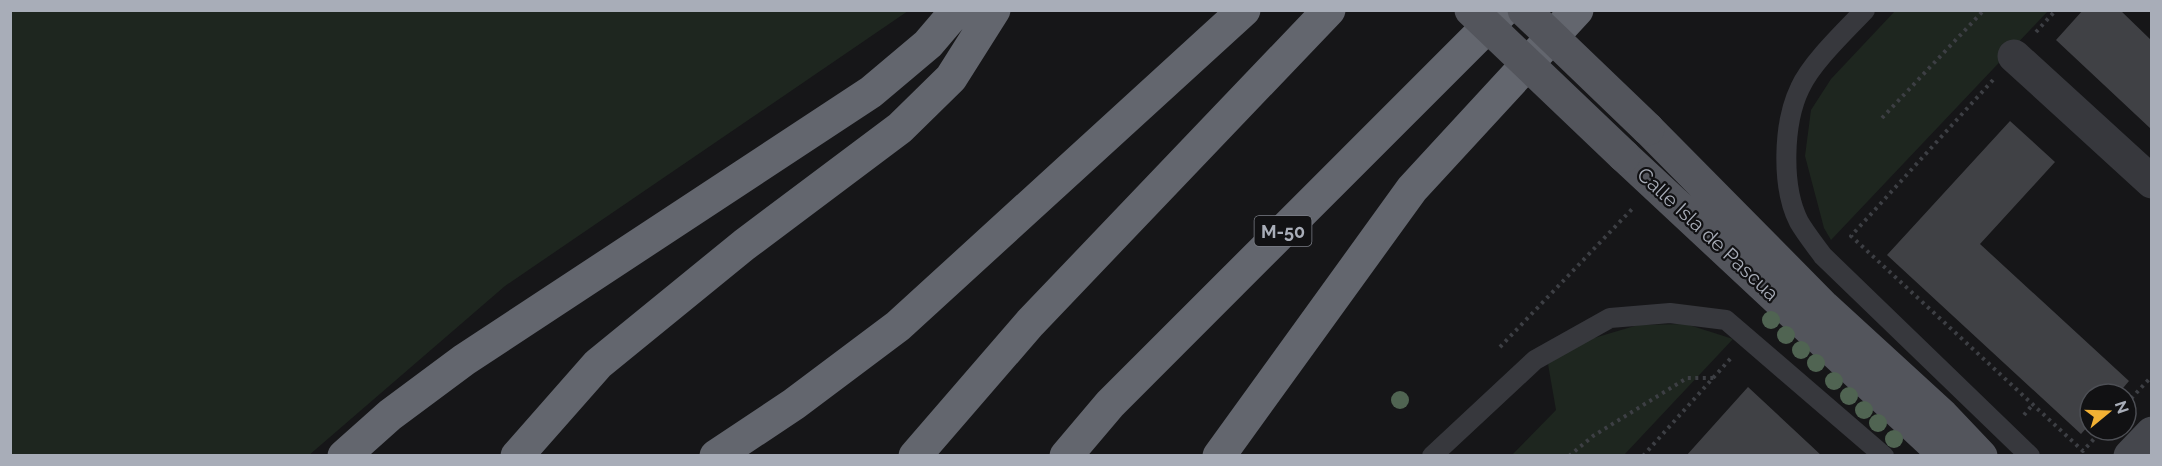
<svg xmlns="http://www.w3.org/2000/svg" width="2162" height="466" font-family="Raleway,sans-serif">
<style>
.green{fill:#1e261f}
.building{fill:#404145}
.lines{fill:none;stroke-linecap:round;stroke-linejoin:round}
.path{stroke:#3d3f44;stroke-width:4;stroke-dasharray:3 4.5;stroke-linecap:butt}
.lane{stroke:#37383d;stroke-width:20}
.street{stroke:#37383d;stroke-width:33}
.secondary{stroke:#45474d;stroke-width:33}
.primary{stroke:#53555c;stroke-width:33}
.highway{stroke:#63666e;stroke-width:33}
.primary-bridge{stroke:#53555c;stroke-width:33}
.tree{fill:#506452}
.labels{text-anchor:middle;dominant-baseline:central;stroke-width:4.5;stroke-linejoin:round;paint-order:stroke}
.shield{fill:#111113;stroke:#7b7e86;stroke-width:1.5}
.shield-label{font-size:18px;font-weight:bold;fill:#a8adb8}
.street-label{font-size:20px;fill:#a8adb8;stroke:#111113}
</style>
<rect width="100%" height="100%" fill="#161618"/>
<path class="green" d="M 10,11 L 11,10 L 908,11 L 505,286 L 308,456 L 11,455 Z
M 1895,11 L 2048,11 L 1831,240 L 1824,228 L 1805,156 L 1811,110 L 1831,79 Z
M 1686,324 L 1733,339 L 1624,455 L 1511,456 L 1556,410 L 1548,364 L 1584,341 L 1638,325 Z"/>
<path class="building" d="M 2083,10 L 2120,10 L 2151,40 L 2151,129 L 2056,40 Z
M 2010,121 L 2055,162 L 1980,244 L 2129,381 L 2118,394 L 2090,394 L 2090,424 L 2081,434 L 1887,255 Z
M 1748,387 L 1822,456 L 1686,456 Z"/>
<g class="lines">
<path class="path" d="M 2036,32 L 2056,10
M 1993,80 L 1851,236 L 2083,451 L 2102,430
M 1882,118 L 1984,10
M 1500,347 L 1633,208
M 2126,404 L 2152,376
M 2024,415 L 2033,404
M 1569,456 L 1593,436 L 1687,378 L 1716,378
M 1643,456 L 1731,358"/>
<path class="lane" d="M 1865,10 C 1846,30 1811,63 1800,88 C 1783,123 1781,187 1799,222 C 1806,234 1815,245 1823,256 L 2030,456
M 1432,456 L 1535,360 L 1610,318 L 1670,313 L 1726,320 L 1884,456"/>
<path class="street" d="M 2014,56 L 2152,182"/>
<path class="secondary" d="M 2130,456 L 2152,433"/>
<path class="primary" d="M 1648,129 L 1824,307 L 1943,416 L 1981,456
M 1624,156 L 1946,456"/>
<path class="highway" d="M 344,456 L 390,415 L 464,360 L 871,92 L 928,44 L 957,10
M 517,456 L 598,364 L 744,245 L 900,128 L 951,78 L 994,10
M 716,456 L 794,404 L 898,326 L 1244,10
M 915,456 L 1030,323 L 1329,10
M 1066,456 L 1110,404 L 1504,10
M 1219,456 L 1412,189 L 1577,10"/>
<path class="primary-bridge" d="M 1471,10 L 1624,156
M 1524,10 L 1648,129"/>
</g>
<g class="tree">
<circle cx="1771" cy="320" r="9"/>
<circle cx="1786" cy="335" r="9"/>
<circle cx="1801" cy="350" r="9"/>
<circle cx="1816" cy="363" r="9"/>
<circle cx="1834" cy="381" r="9"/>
<circle cx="1849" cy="396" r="9"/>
<circle cx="1400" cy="400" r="9"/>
<circle cx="1864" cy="410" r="9"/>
<circle cx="1878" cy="423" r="9"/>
<circle cx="1894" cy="439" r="9"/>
</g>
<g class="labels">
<rect class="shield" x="1254.5" y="216" width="57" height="30" rx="4.5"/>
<g class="shield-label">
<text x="1283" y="231">M-50</text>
</g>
<g class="street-label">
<text transform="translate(1708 234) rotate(43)">Calle Isla de Pascua</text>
</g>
</g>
<rect width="2162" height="466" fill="none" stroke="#a8adb8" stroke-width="24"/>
<g transform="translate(2108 412) rotate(71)"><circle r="28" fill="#111113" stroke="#4d4f55" stroke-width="1.5"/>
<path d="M0-4.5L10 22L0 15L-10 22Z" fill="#f2b134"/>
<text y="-9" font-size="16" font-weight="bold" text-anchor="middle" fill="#a8adb8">N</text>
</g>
</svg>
